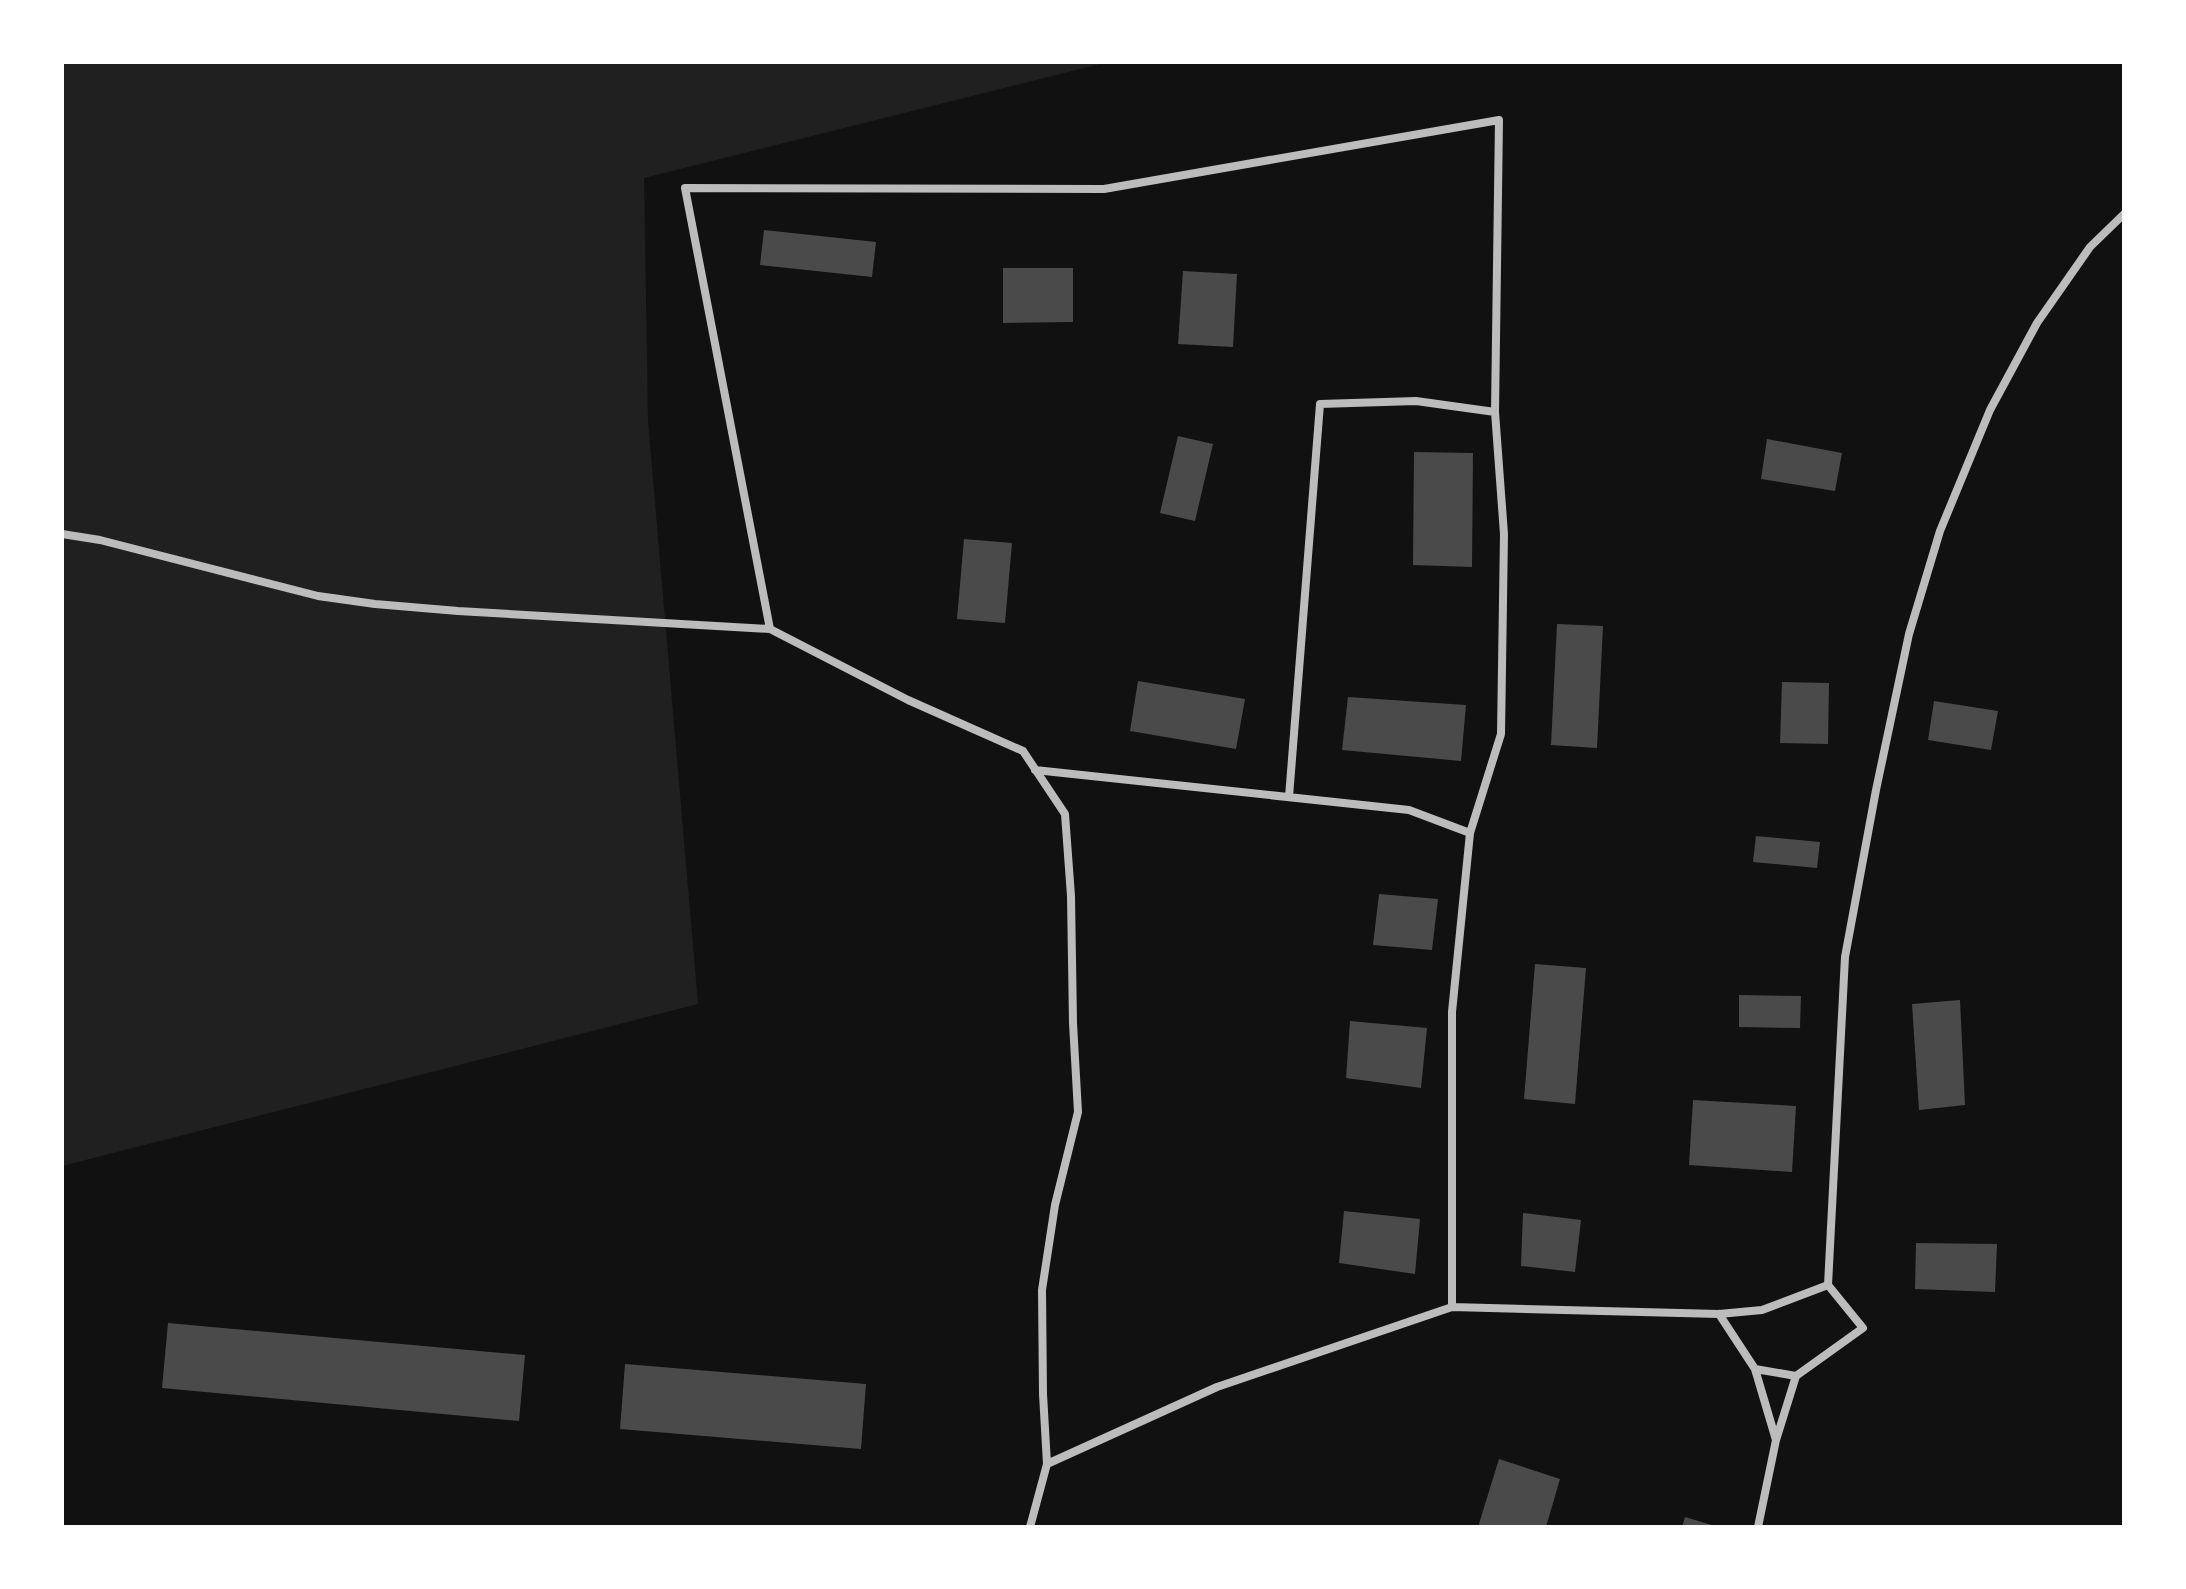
<svg xmlns="http://www.w3.org/2000/svg" width="2186" height="1589" font-family="Lato,sans-serif">
<style>
.green{fill:#202020}
.building{fill:#4a4a4a}
.lines{fill:none;stroke-linecap:round;stroke-linejoin:round}
.minor{stroke:#bcbcbc;stroke-width:8}
</style>
<rect width="100%" height="100%" fill="#111"/>
<path class="green" d="M 62,62 L 1108,62 L 644,178 L 648,421 L 698,1004 L 62,1166 Z"/>
<path class="building" d="M 764,230 L 876,242 L 872,277 L 760,265 Z
M 1003,268 L 1073,268 L 1073,322 L 1003,323 Z
M 1183,271 L 1237,274 L 1233,347 L 1178,344 Z
M 1178,436 L 1213,444 L 1195,521 L 1160,513 Z
M 1767,439 L 1842,453 L 1835,491 L 1761,479 Z
M 1414,452 L 1473,453 L 1472,567 L 1413,565 Z
M 964,539 L 1012,543 L 1005,623 L 957,619 Z
M 1557,624 L 1603,626 L 1597,748 L 1551,745 Z
M 1138,681 L 1245,699 L 1236,749 L 1130,731 Z
M 1782,682 L 1829,683 L 1828,744 L 1780,743 Z
M 1348,697 L 1466,705 L 1461,761 L 1342,750 Z
M 1934,701 L 1998,711 L 1991,750 L 1928,740 Z
M 1756,836 L 1820,842 L 1817,868 L 1753,862 Z
M 1379,894 L 1438,899 L 1432,950 L 1373,945 Z
M 1535,964 L 1586,968 L 1575,1104 L 1524,1099 Z
M 1739,995 L 1801,996 L 1800,1028 L 1739,1027 Z
M 1960,1000 L 1965,1105 L 1919,1110 L 1912,1004 Z
M 1350,1021 L 1427,1028 L 1421,1088 L 1346,1078 Z
M 1693,1100 L 1796,1106 L 1792,1172 L 1689,1165 Z
M 1344,1211 L 1420,1219 L 1415,1274 L 1339,1263 Z
M 1523,1213 L 1581,1220 L 1575,1272 L 1521,1266 Z
M 1916,1243 L 1997,1244 L 1995,1292 L 1915,1289 Z
M 168,1323 L 525,1355 L 519,1421 L 162,1388 Z
M 625,1364 L 866,1384 L 861,1449 L 620,1429 Z
M 1499,1459 L 1560,1479 L 1546,1527 L 1478,1527 Z
M 1685,1517 L 1715,1526 L 1714,1527 L 1682,1527 Z"/>
<g class="lines">
<path class="minor" d="M 62,534 L 100,540 L 318,596 L 375,604 L 458,611 L 770,629
M 1035,770 L 1409,810 L 1470,833 L 1452,1012 L 1452,1307
M 1289,797 L 1320,404 L 1416,401 L 1495,412 L 1504,534 L 1501,734 L 1470,833
M 1719,1314 L 1755,1369 L 1796,1376
M 1755,1369 L 1776,1440
M 1047,1464 L 1217,1387 L 1452,1307 L 1719,1314 L 1762,1310 L 1828,1285 L 1845,957 L 1876,790 L 1909,634 L 1940,531 L 1990,410 L 2037,323 L 2090,247 L 2124,214
M 1030,1527 L 1047,1464 L 1043,1394 L 1042,1290 L 1055,1205 L 1078,1112 L 1073,1023 L 1071,896 L 1065,814 L 1023,751 L 908,700 L 770,629 L 685,188 L 1104,189 L 1499,120 L 1495,412
M 1758,1527 L 1776,1440 L 1796,1376 L 1863,1328 L 1828,1285"/>
</g>
<rect width="2186" height="1589" fill="none" stroke="#ffffff" stroke-width="128"/>
</svg>
